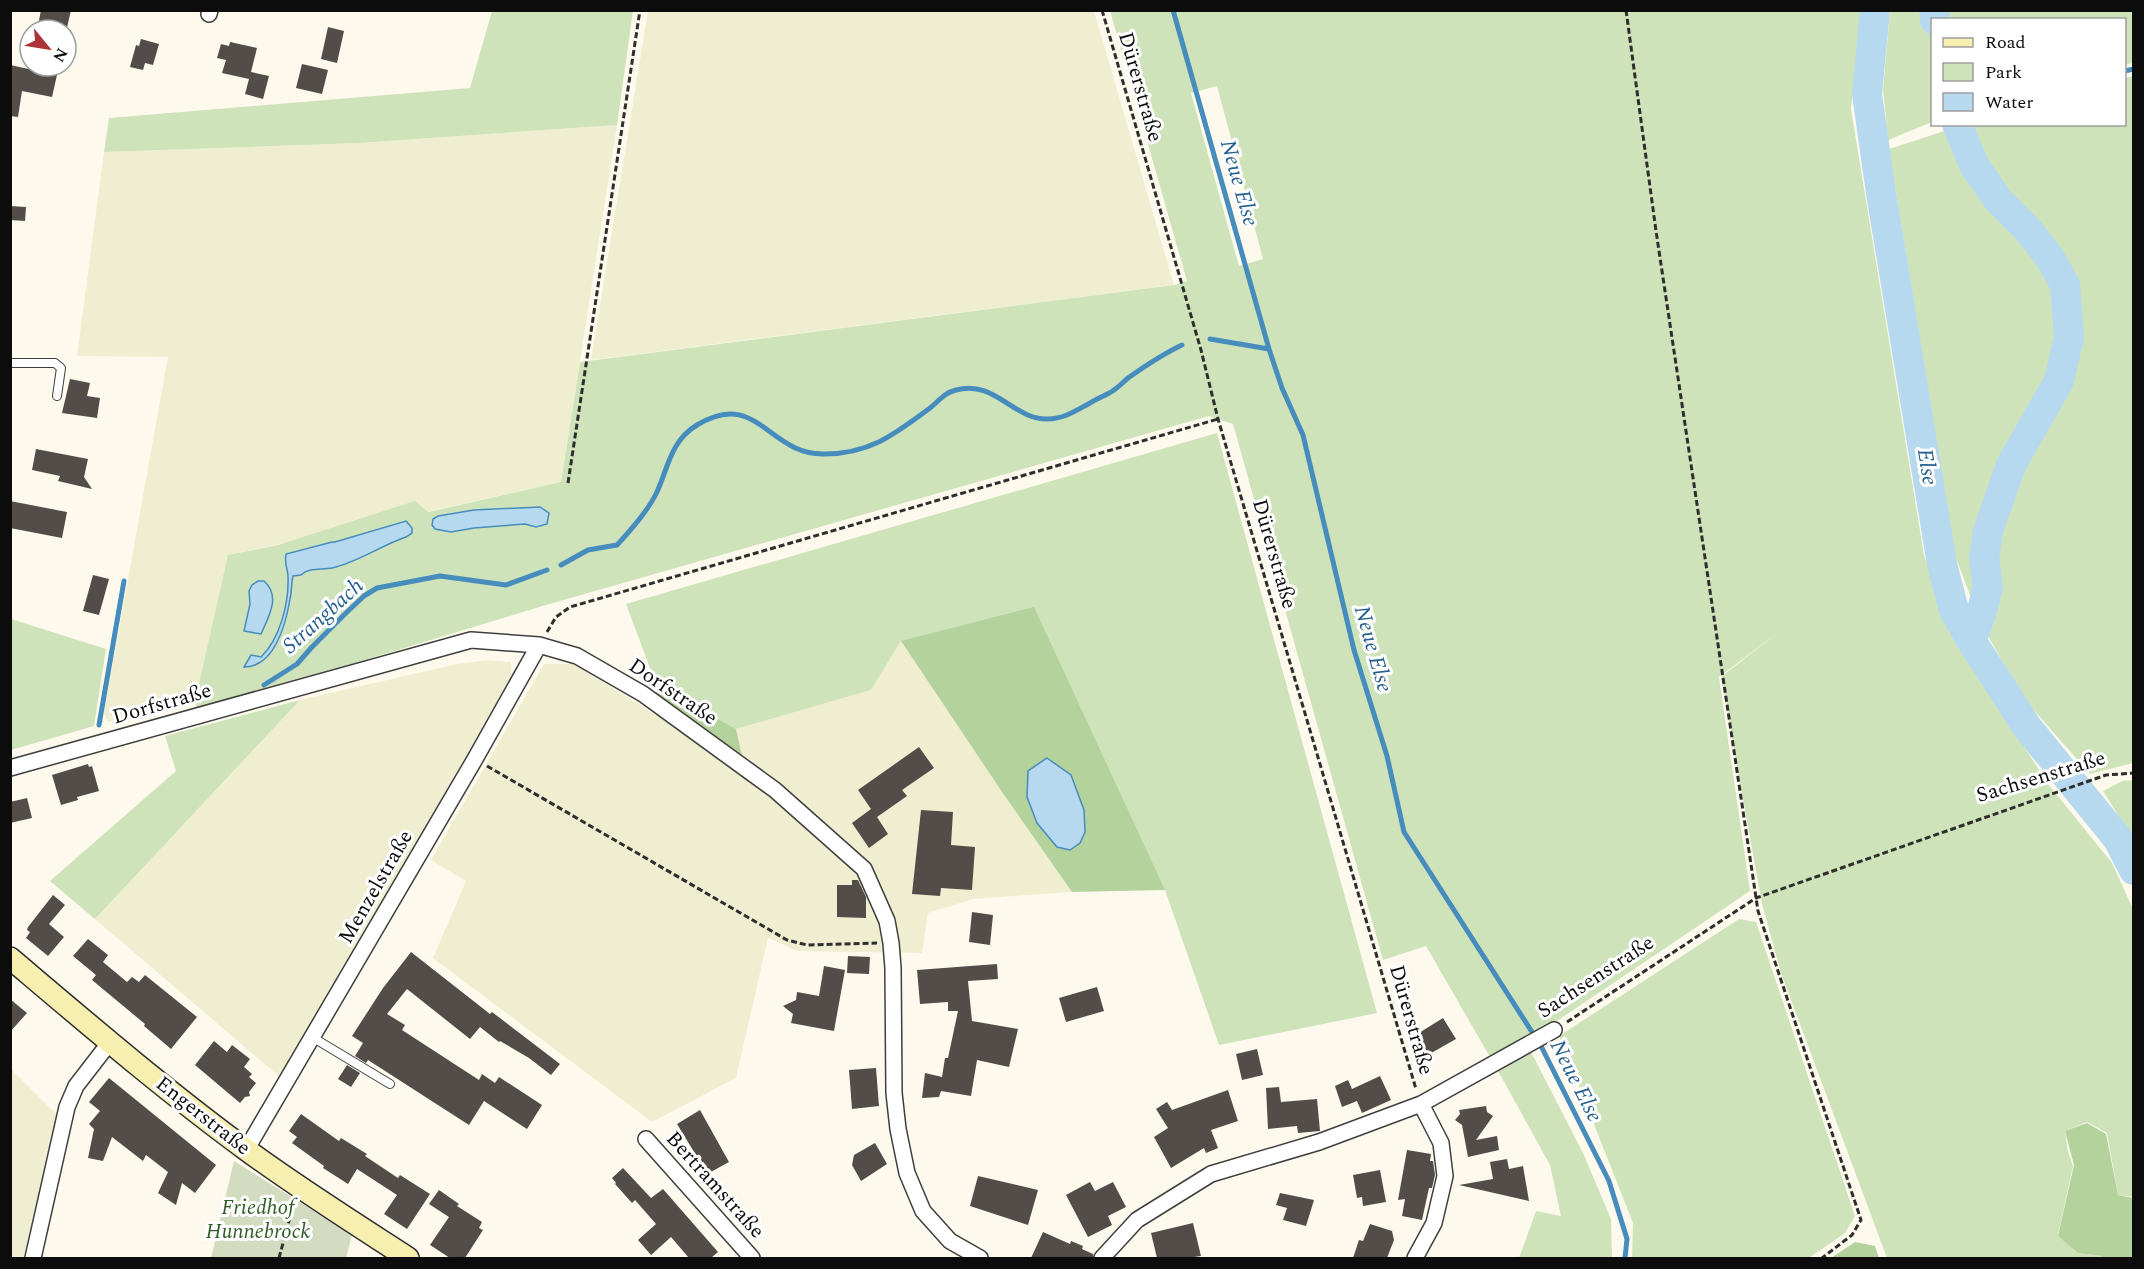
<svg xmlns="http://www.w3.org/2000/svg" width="2144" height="1269" font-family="Spectral,serif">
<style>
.farmland{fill:#f0eed0}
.green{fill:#cfe3bb;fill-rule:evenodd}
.forest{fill:#b4d29c}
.cemetery{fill:#d3dcc1}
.water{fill:#b7d9ef;stroke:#468cbd;stroke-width:1.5}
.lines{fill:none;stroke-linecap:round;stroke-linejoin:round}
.stream{stroke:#468cbd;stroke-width:5}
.river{stroke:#b7d9ef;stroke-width:30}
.building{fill:#534d4a}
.lane-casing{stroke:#3f3f3f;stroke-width:10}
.street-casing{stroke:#3f3f3f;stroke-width:18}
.secondary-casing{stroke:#2e2e2e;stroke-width:24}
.path{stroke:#2e2e2e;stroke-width:3;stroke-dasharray:6 3;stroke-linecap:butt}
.lane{stroke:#fff;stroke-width:8}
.street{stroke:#fff;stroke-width:15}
.secondary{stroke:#f6efaf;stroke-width:21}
.labels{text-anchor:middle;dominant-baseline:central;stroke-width:6;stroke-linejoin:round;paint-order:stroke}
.street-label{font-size:21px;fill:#0c0c0c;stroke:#fff}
.park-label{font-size:21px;font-style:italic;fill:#2f5c24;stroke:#fff}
.water-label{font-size:22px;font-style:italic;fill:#245f8f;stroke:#fff}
</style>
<rect width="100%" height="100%" fill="#fdfaed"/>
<path class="farmland" d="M 648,11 L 1094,11 L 1174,285 L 591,360 Z
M 617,125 L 561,482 L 229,555 L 196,697 L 108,722 L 104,713 L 168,357 L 77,356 L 104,152 L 359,143 Z
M 901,641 L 1002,792 L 1072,892 L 973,899 L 928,913 L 922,953 L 798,951 L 768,938 L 736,1078 L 652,1122 L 433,958 L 466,881 L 431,860 L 544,664 L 574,664 L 656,715 L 747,781 L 736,729 L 871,690 Z
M 488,660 L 511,662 L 512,683 L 281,1078 L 95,919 L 300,700 L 457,664 Z
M 10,1068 L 57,1115 L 24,1258 L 11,1258 Z"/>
<path class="green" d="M 492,11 L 633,11 L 617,125 L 359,143 L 104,152 L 109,118 L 470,88 Z
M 1110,11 L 1861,11 L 1851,109 L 1924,555 L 1937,590 L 1949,632 L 2049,785 L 2112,863 L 2133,909 L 2133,1197 L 2118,1195 L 2107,1133 L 2087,1122 L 2065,1131 L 2068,1152 L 2073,1166 L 2058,1235 L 2078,1253 L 2103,1256 L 2103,1258 L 1887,1258 L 1781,973 L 1762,904 L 1721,677 L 1777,633 L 1719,677 L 1750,891 L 1551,1025 L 1490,1057 L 1426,946 L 1383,960 L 1233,424 L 1209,416 L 546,605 L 196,711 L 196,697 L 228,555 L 278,545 L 415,501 L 428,512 L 561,482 L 580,362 L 1174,285 L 1187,281 ZM 1217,86 L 1263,259 L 1239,266 L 1191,93 Z
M 1890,11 L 2133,11 L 2133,63 L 2125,65 L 2124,20 L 1932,20 L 1932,122 L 1888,140 L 1883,89 Z
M 2133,76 L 2133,763 L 2090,774 L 2024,699 L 1981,624 L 1954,553 L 1889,149 L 1963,125 L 2124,124 L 2125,78 Z
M 1217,433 L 1377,1013 L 1219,1045 L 1165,890 L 901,641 L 871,690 L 736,729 L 656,684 L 626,604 Z
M 11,619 L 106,649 L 94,726 L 11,750 Z
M 300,700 L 95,919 L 50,881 L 176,771 L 165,736 Z
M 2133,780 L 2134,780 L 2133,839 L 2103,791 L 2122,781 Z
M 1739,919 L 1756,922 L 1855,1216 L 1845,1233 L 1809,1258 L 1632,1258 L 1633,1223 L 1559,1036 Z
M 1530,1050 L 1583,1153 L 1611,1219 L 1612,1258 L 1519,1258 L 1536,1211 L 1561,1216 L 1550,1165 L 1497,1069 Z"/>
<path class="forest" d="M 1034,607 L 1165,890 L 1072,892 L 1002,792 L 901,641 Z
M 656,684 L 736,729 L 748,782 L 656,715 Z
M 2087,1123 L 2106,1134 L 2118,1195 L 2133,1198 L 2133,1258 L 2103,1258 L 2102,1256 L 2078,1253 L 2058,1236 L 2074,1165 L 2065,1131 Z
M 1855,1242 L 1875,1246 L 1879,1258 L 1831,1258 Z"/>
<path class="cemetery" d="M 234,1161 L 352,1235 L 346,1258 L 211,1258 Z"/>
<path class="water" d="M 540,507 L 549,513 L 547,524 L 536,527 L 525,524 L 474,528 L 451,532 L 435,529 L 432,525 L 433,519 L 438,516 L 474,510 Z
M 406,521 L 412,528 L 412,533 L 406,537 C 380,546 358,562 332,568 C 321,570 309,567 301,575 L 293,576 C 291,584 292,591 290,599 C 286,623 275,667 244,667 L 251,655 L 261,657 C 280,639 289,603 288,577 C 288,567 284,566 286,554 L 332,542 L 335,542 Z
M 258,581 L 264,581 C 281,596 269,616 261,634 L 244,631 L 250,604 L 249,591 L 252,585 Z
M 1047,758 L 1071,775 L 1084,810 L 1085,832 L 1080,843 L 1070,850 L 1057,847 L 1037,823 L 1027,797 L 1028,771 Z"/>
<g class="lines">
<path class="stream" d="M 1173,10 L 1269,349 L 1282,388 L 1303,435 L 1354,650 L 1387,756 L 1404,832 L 1541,1046 L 1609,1181 L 1627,1239 L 1625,1258
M 2124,71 L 2134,69
M 1210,339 L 1269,349
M 561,565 L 588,550 L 617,545 C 631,530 647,512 656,494 C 668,469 670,441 697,425 C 757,388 768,455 824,454 C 870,454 895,434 930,408 C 939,401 944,393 956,390 C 995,379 1013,420 1048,419 C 1064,419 1077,410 1090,403 C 1098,398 1107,395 1114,390 C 1119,387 1123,382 1128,378 C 1145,366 1163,354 1182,345
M 264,685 L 297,664 L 312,647 L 347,612 L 364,596 L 377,588 L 440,576 L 506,585 L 547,570
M 99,725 L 124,581"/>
<path class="river" d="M 1875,10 L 1867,94 L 1881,193 L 1942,564 L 1954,610 L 1971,640 L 2027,727 L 2118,839 L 2134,870
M 1934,10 L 1935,20
M 1957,124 L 1974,165 L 1999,201 L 2029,231 L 2050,258 L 2065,285 L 2069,337 L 2059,381 L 2011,465 L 1988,531 L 1984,558 L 1988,587 L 1981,614 L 1971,640"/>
</g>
<path class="building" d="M 41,10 L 71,10 L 66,32 L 38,26 Z
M 328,27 L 344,31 L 337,63 L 321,59 Z
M 141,39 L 159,44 L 153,65 L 145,63 L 143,70 L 130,67 L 136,45 L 139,46 Z
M 230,42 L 257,48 L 251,72 L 269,76 L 263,99 L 245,94 L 249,79 L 222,73 L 226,60 L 217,58 L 221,44 L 229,46 Z
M 302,64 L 328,70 L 322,94 L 296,88 Z
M 10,65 L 57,75 L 52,97 L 22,91 L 18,117 L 10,116 Z
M 10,206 L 26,207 L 25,221 L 10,220 Z
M 70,379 L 90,383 L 87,396 L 100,398 L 97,418 L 62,413 Z
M 36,449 L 88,459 L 84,477 L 92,489 L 58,481 L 60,476 L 32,470 Z
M 10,501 L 67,512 L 62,538 L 10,528 Z
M 93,575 L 109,579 L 99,615 L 83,611 Z
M 919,747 L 934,768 L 902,790 L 907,796 L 877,817 L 888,834 L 869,848 L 852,823 L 871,809 L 858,790 Z
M 88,764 L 89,767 L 92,766 L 99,791 L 77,797 L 78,800 L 61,805 L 52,775 Z
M 27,798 L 32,818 L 10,823 L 10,802 Z
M 921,810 L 953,812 L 951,845 L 975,847 L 972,890 L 941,888 L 940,896 L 912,894 Z
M 852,880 L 858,880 L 866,897 L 866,918 L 837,917 L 837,885 L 852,885 Z
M 53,895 L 65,905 L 49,924 L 64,937 L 48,956 L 26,938 L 30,932 L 27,930 L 28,927 Z
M 972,912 L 993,915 L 990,945 L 969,942 Z
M 88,939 L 108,955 L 103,962 L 127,982 L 132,977 L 139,982 L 145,975 L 197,1017 L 171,1049 L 144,1026 L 145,1024 L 92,980 L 96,975 L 73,956 Z
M 411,952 L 490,1014 L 492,1012 L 560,1064 L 551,1075 L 529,1058 L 500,1041 L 499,1042 L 480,1027 L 470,1039 L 407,989 L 387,1014 L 405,1025 L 402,1030 L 479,1080 L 482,1074 L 495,1083 L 499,1077 L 542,1105 L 527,1129 L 484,1101 L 469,1125 L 368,1060 L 366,1063 L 355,1056 L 363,1043 L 352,1036 L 383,988 Z
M 848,956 L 870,957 L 869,974 L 847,973 Z
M 997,964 L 998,979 L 968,981 L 972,1021 L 1018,1029 L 1009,1067 L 977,1060 L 971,1096 L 941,1091 L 939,1097 L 922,1098 L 925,1073 L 942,1077 L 945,1058 L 948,1058 L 958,1011 L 948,1011 L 948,1002 L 920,1004 L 917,970 Z
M 824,966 L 845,970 L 834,1031 L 791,1023 L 793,1014 L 783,1006 L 796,1000 L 797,992 L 819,996 Z
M 1097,987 L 1104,1011 L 1066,1022 L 1059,998 Z
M 10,999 L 27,1013 L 10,1032 Z
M 1443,1018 L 1456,1039 L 1426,1056 L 1414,1036 Z
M 214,1041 L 227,1052 L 232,1045 L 250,1059 L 244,1067 L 252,1074 L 249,1077 L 256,1083 L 249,1092 L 250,1096 L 245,1097 L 240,1103 L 195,1065 Z
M 1257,1049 L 1263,1075 L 1242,1080 L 1236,1054 Z
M 347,1065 L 360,1073 L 351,1087 L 338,1079 Z
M 876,1068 L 879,1106 L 852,1109 L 849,1070 Z
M 1380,1076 L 1391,1100 L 1362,1113 L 1357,1101 L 1342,1107 L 1335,1086 L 1348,1080 L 1352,1089 Z
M 109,1078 L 216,1165 L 195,1193 L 182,1183 L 176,1205 L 158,1193 L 168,1172 L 146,1155 L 143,1161 L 112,1137 L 103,1161 L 88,1158 L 94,1129 L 89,1124 L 100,1111 L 89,1102 Z
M 1279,1087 L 1281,1102 L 1317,1099 L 1320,1131 L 1298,1133 L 1297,1126 L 1268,1129 L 1266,1088 Z
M 1228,1090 L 1238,1121 L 1211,1130 L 1218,1148 L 1206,1153 L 1204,1148 L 1171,1168 L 1154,1137 L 1168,1128 L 1156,1109 L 1167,1102 L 1172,1110 Z
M 1486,1106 L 1487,1112 L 1493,1116 L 1476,1140 L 1497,1136 L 1499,1150 L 1468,1157 L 1462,1125 L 1455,1120 L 1460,1114 L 1459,1110 Z
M 700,1110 L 729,1162 L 709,1173 L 704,1164 L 702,1165 L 677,1124 Z
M 301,1114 L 339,1141 L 341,1138 L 367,1154 L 365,1156 L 398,1178 L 400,1175 L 430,1194 L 407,1229 L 384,1214 L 397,1195 L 357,1169 L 348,1184 L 323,1168 L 324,1166 L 292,1143 L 297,1137 L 289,1131 Z
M 875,1143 L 887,1164 L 861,1181 L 852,1165 L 854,1155 Z
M 1407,1150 L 1431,1154 L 1430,1161 L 1433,1161 L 1435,1175 L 1432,1188 L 1429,1188 L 1422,1220 L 1402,1216 L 1405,1199 L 1398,1200 Z
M 1507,1159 L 1509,1169 L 1523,1166 L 1529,1201 L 1459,1185 L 1493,1179 L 1490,1162 Z
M 623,1168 L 651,1198 L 663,1189 L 718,1252 L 711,1258 L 689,1258 L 671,1237 L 651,1255 L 638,1240 L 656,1224 L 635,1200 L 632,1203 L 615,1184 L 616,1183 L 612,1178 Z
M 1380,1170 L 1386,1202 L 1363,1206 L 1362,1197 L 1357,1198 L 1353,1175 Z
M 978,1176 L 1038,1190 L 1028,1225 L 970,1206 Z
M 1090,1182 L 1095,1191 L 1113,1182 L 1126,1207 L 1108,1216 L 1112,1225 L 1088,1237 L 1066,1195 Z
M 439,1190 L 459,1204 L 457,1206 L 482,1222 L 479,1228 L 483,1230 L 465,1258 L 450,1258 L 430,1245 L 449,1217 L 429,1204 Z
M 1280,1193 L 1314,1200 L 1306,1226 L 1283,1220 L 1287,1208 L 1276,1205 Z
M 1193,1223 L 1201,1256 L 1187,1258 L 1157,1258 L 1151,1233 Z
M 1370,1224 L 1392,1231 L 1394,1240 L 1387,1258 L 1353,1258 L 1359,1240 L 1363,1241 Z
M 1043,1232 L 1070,1244 L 1071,1241 L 1083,1246 L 1082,1249 L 1093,1254 L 1093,1258 L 1031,1258 Z"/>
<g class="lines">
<defs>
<path id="lane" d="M 10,363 L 55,363 L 61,368 L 57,396
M 312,1037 L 390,1084"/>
<path id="street" d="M 209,14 L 210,10
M 10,768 L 471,640 L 539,645 L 577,656 L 643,694 L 775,790 L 864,869 L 887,921 L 891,943 L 893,968 L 894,1093 L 898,1129 L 907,1173 L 923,1211 L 950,1241 L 980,1258
M 646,1139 L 752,1258
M 246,1150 L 475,759 L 539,645
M 33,1258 L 67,1107 L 76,1086 L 110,1042
M 1102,1258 L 1137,1220 L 1211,1174 L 1319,1142 L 1421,1104 L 1554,1030
M 1415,1258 L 1434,1223 L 1445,1176 L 1441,1143 L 1421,1104"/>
<path id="secondary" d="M 10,958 C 88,1024 166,1091 248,1151 C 300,1189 354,1223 408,1258"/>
</defs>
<use href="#lane" class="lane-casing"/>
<use href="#street" class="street-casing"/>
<use href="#secondary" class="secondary-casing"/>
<path class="path" d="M 1102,10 L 1201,350 L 1218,419 L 1416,1089
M 1626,10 L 1656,231 L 1758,911 L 1861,1220 L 1852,1235 L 1822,1258
M 568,483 L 640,10
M 547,632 L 556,617 L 570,607 L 1218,419
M 487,766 L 787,940 L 807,945 L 877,943
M 1567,1022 L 1756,898 L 2106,775 L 2134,773
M 279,1258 L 293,1206"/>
<use href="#lane" class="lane"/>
<use href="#street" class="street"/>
<use href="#secondary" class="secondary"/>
</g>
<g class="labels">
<g class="street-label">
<text transform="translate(1140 87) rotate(74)">Dürerstraße</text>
<text transform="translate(1274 554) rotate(74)">Dürerstraße</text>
<text transform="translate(673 692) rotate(34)">Dorfstraße</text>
<text transform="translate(162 704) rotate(-16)">Dorfstraße</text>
<text transform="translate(2041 777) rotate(-17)">Sachsenstraße</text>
<text transform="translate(376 887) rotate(-60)">Menzelstraße</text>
<text transform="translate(1596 977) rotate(-33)">Sachsenstraße</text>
<text transform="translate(1411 1020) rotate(74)">Dürerstraße</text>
<text transform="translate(203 1116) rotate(38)">Engerstraße</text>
<text transform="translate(715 1185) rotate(48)">Bertramstraße</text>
</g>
<g class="park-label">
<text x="258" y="1208">Friedhof<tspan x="258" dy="24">Hunnebrock</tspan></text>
</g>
<g class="water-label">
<text transform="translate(1239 183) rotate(74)">Neue Else</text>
<text transform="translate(1927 467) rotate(81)">Else</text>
<text transform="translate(323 616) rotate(-42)">Strangbach</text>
<text transform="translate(1373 649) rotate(74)">Neue Else</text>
<text transform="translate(1576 1081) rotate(63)">Neue Else</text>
</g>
</g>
<rect width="2144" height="1269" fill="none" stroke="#0c0c0c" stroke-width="24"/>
<rect x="1931" y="18" width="195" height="108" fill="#ffffff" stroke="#9e9e9e" stroke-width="1.5"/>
<rect x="1943" y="38" width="30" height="9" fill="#f6efaf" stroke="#9e9e9e" stroke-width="1.5"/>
<text x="1985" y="48" font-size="18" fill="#0c0c0c">Road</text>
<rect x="1943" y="63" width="30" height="18" fill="#cfe3bb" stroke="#9e9e9e" stroke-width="1.5"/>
<text x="1985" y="78" font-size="18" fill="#0c0c0c">Park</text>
<rect x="1943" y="93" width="30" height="18" fill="#b7d9ef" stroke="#9e9e9e" stroke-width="1.5"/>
<text x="1985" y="108" font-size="18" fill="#0c0c0c">Water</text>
<g transform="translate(48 48) rotate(120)"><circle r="28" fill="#ffffff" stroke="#9e9e9e" stroke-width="1.5"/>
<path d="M0-4.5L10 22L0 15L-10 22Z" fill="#ac3438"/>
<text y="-9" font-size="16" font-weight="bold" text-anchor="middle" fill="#0c0c0c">N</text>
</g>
</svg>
